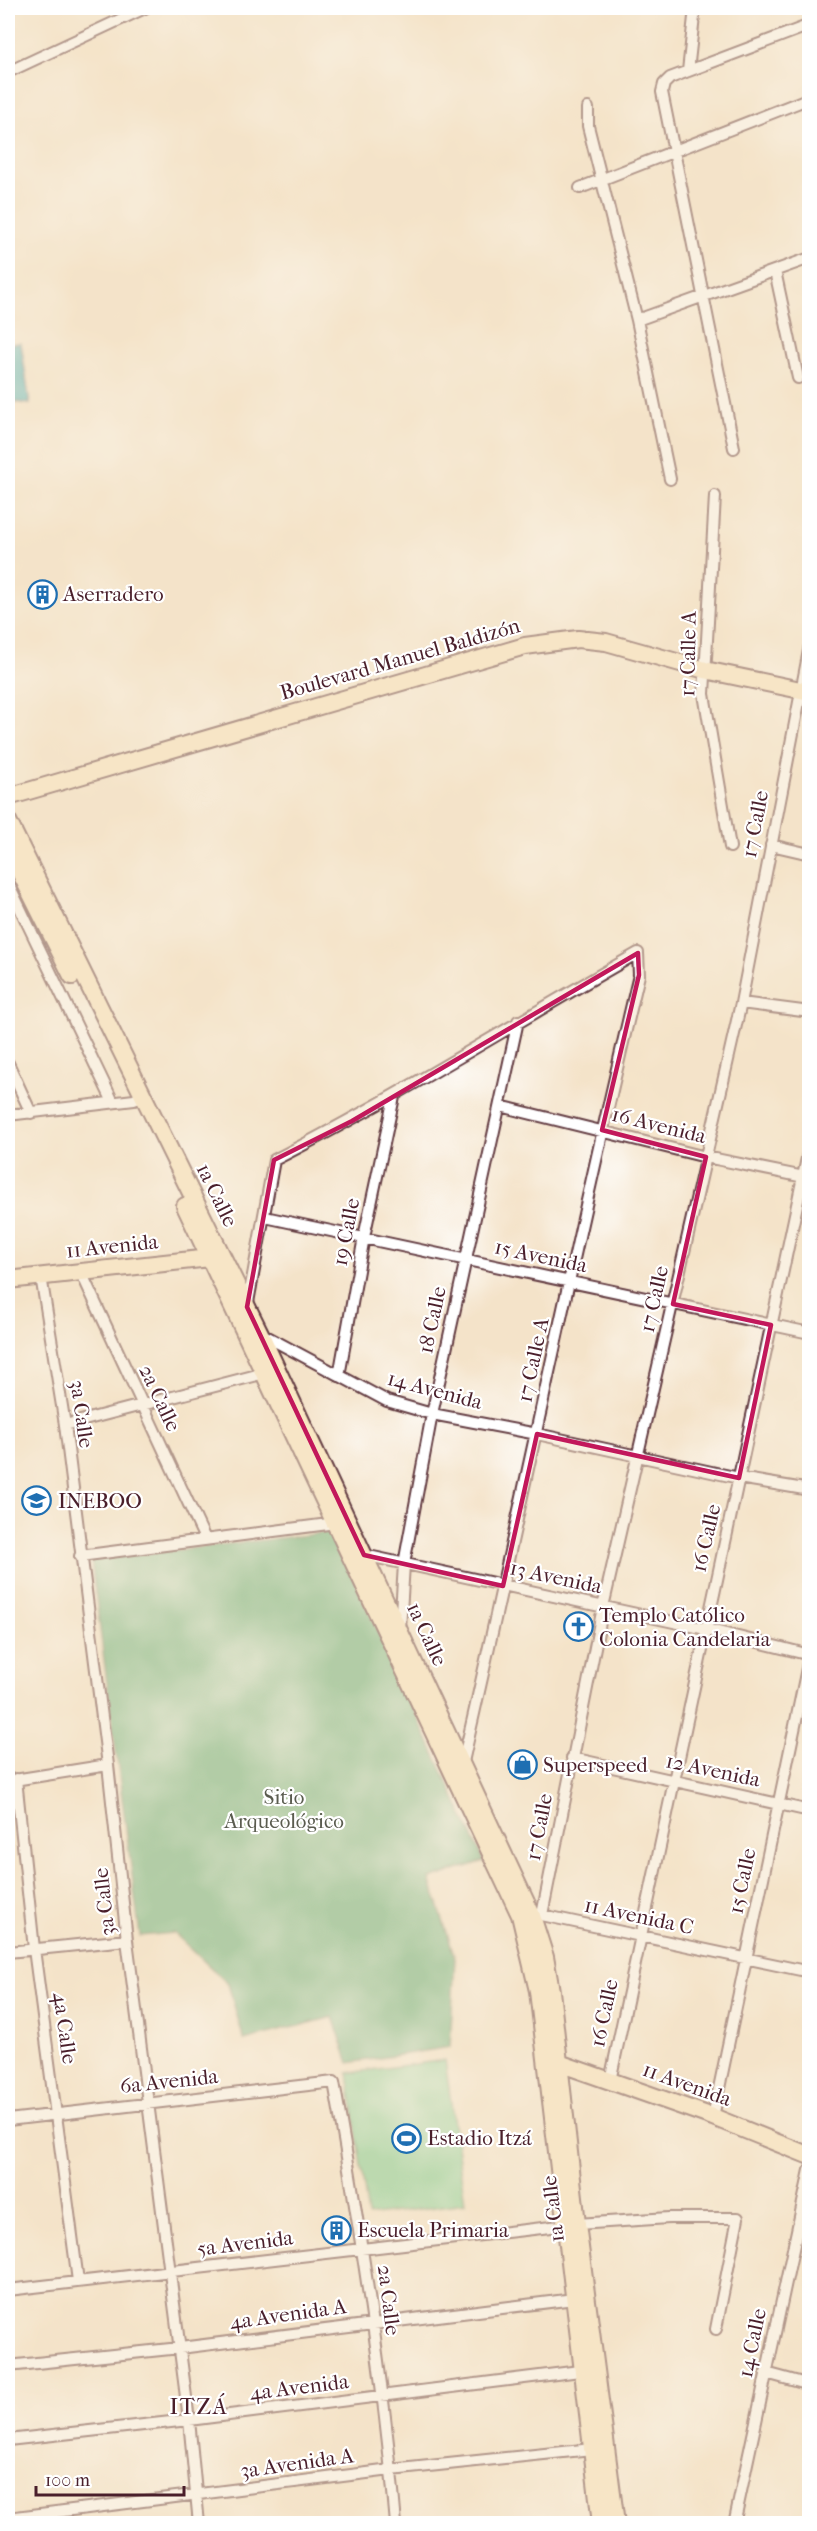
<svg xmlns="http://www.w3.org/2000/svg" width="817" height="2531" font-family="'IM FELL French Canon',serif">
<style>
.green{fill:#78cd91;stroke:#61765e;stroke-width:1.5}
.forest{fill:#62b07b;stroke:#566853;stroke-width:1.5}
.water{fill:#3aabb6;stroke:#426570;stroke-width:1.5}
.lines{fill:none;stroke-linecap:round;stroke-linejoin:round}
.street-casing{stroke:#643c43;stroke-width:14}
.secondary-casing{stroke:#643c43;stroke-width:20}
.street{stroke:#fff;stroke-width:10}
.secondary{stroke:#fae7c3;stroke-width:16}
.marked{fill:none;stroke:#c2185b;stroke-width:4.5;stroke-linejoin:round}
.labels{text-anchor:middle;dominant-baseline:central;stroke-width:4.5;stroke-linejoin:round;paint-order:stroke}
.poi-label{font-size:21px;fill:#4a1f2b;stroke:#fff;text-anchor:start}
.street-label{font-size:21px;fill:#4a1f2b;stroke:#fff}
.park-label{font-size:21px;fill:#5a5c4f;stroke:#fff}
.neighbourhood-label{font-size:22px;letter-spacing:1.5px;fill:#4a1f2b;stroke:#fff}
</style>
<rect width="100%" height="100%" fill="#fff"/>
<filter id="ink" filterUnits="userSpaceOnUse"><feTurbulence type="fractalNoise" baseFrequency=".0167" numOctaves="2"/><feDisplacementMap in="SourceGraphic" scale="12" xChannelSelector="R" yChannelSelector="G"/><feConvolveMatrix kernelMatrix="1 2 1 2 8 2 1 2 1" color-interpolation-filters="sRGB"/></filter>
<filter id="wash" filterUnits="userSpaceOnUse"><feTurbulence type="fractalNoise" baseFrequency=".008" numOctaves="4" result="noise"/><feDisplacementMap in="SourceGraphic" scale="24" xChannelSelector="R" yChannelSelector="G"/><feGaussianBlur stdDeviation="1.35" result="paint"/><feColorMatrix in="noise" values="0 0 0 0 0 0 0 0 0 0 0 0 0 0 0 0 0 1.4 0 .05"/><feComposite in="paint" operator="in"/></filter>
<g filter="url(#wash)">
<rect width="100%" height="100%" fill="#f4e3c9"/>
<path class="green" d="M 445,2060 L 465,2203 L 368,2216 L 348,2073 Z"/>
<path class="forest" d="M 332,1532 L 484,1861 L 430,1879 L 455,1958 L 450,2047 L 349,2063 L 333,2017 L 244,2040 L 228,1984 L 174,1933 L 140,1936 L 91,1560 Z"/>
<path class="water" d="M 21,343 L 30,404 L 8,401 L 8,344 Z"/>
</g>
<g filter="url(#ink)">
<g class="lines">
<defs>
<path id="street" d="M 688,71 L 695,8
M 8,72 L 145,8
M 588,108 L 588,126 L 637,320 L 670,479
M 580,188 L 810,98
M 775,271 L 798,378
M 637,320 L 810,258
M 734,448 L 662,92 L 664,84 L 670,78 L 810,25
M 715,496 L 704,694 L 730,847
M 771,845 L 810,854
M 8,883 L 113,1102
M 741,1003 L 810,1012
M 8,1063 L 31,1113
M 500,1106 L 706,1157 L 809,1178
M 8,1115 L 134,1100 L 144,1095
M 265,1217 L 810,1333
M 81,1272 L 205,1539
M 41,1276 L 65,1425 L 108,1765 L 127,1940 L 189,2420 L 199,2524
M 247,1308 L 274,1160 C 398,1097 516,1022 638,953 L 639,975 C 576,1237 523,1500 463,1762 L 460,1764
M 260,1333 L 387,1401 L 432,1414 L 537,1434 L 739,1478 L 810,1490
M 339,1376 L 364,1237 L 394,1097
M 65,1425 L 265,1373
M 364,1555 L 706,1629 L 810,1655
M 80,1556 L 336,1523
M 400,1629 L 404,1564 L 432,1414 L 518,1021
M 572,1758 L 810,1811
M 16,1779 L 34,1949 L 78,2281
M 8,1781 L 108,1765
M 537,1914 L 810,1972
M 542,1915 L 603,1607 L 741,1003 L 810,645
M 8,1952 L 127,1940
M 610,2081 L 810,1144
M 713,2117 L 810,1654
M 8,2120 L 334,2082 C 360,2229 383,2375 396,2524
M 8,2290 L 577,2224 L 669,2218 L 738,2218 L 716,2329
M 8,2366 L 180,2348 L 574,2299
M 766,2373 L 810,2385
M 8,2440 L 189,2420 L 588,2370
M 8,2518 L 391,2470 L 592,2449
M 734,2524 L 810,2170"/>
<path id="secondary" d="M 8,797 L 525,646 L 578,639 L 606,642 L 705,670 L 810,692
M 8,821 L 260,1333 L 531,1913 L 545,1957 L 551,1991 L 577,2224 L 616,2524
M 8,848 L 72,976
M 185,1206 L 520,1915 L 538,1991 L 601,2524
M 8,1280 L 210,1258 L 219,1253
M 551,2064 L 559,2063 L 713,2117 L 810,2156"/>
</defs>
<use href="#street" class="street-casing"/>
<use href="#secondary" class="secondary-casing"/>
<use href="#street" class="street"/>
<use href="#secondary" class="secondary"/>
</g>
</g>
<path d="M0 0H817V2531H0ZM 638,953 L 639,975 L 602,1130 L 706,1157 L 673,1304 L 771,1325 L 739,1478 L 537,1434 L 503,1586 L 364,1555 L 247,1307 L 274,1160 L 352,1121 Z" fill="#f4e3c9" fill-opacity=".55" fill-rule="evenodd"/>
<path class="marked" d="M 638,953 L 639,975 L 602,1130 L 706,1157 L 673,1304 L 771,1325 L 739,1478 L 537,1434 L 503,1586 L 364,1555 L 247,1307 L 274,1160 L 352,1121 Z"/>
<defs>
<symbol id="building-ring" viewBox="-11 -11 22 22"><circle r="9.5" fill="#fff" stroke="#1f6fb2" stroke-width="1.5"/><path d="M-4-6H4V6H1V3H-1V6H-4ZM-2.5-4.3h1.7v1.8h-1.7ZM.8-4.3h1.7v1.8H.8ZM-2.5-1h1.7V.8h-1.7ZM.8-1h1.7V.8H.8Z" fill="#1f6fb2"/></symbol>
<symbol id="school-ring" viewBox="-11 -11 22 22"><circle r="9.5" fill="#fff" stroke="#1f6fb2" stroke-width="1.5"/><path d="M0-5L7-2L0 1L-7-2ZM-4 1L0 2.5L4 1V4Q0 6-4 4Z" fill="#1f6fb2"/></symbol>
<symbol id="church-ring" viewBox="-11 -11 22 22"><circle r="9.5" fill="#fff" stroke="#1f6fb2" stroke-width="1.5"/><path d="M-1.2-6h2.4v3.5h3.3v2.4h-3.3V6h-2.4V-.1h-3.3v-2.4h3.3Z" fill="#1f6fb2"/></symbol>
<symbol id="shop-ring" viewBox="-11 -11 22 22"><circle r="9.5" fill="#fff" stroke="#1f6fb2" stroke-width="1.5"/><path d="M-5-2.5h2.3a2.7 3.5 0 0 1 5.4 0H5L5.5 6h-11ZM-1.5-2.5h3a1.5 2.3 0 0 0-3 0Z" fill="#1f6fb2"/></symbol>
<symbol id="stadium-ring" viewBox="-11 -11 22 22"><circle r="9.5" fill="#fff" stroke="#1f6fb2" stroke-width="1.5"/><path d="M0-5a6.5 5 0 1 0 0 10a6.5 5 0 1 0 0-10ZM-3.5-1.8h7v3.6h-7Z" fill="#1f6fb2"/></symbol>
</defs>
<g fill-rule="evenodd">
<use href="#building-ring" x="26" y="578" width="33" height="33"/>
<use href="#school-ring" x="20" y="1484" width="33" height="33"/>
<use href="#church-ring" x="562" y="1610" width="33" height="33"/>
<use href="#shop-ring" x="506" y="1748" width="33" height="33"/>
<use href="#stadium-ring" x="390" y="2122" width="33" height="33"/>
<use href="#building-ring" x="320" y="2214" width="33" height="33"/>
</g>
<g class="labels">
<g class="poi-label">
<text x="63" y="594">Aserradero</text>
<text x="58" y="1501">INEBOO</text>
<text x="599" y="1615">Templo Católico<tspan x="599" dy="24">Colonia Candelaria</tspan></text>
<text x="543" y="1765">Superspeed</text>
<text x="427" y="2138">Estadio Itzá</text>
<text x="357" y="2230">Escuela Primaria</text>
</g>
<g class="street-label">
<text transform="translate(688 654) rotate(-89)">17 Calle A</text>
<text transform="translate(400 659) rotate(-16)">Boulevard Manuel Baldizón</text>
<text transform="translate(755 824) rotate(-79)">17 Calle</text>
<text transform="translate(659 1125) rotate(14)">16 Avenida</text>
<text transform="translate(217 1195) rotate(64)">1a Calle</text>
<text transform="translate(346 1232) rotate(-79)">19 Calle</text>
<text transform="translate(112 1246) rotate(-6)">11 Avenida</text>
<text transform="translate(541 1256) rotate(12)">15 Avenida</text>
<text transform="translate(654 1299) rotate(-77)">17 Calle</text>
<text transform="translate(432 1320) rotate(-78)">18 Calle</text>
<text transform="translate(533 1360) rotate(-78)">17 Calle A</text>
<text transform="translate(435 1390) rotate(15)">14 Avenida</text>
<text transform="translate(160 1398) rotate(65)">2a Calle</text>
<text transform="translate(82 1414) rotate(82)">3a Calle</text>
<text transform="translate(706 1538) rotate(-77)">16 Calle</text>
<text transform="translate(556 1577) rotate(12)">13 Avenida</text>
<text transform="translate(427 1634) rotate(65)">1a Calle</text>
<text transform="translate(713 1770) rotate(12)">12 Avenida</text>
<text transform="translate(539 1827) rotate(-79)">17 Calle</text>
<text transform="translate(742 1881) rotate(-78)">15 Calle</text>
<text transform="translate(104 1902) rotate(-96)">3a Calle</text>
<text transform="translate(639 1916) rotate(12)">11 Avenida C</text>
<text transform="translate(604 2013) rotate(-78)">16 Calle</text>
<text transform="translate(65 2028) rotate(82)">4a Calle</text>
<text transform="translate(169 2081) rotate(-6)">6a Avenida</text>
<text transform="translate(687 2084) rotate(20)">11 Avenida</text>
<text transform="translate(553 2209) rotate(-97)">1a Calle</text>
<text transform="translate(245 2243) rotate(-7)">5a Avenida</text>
<text transform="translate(389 2300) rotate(83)">2a Calle</text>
<text transform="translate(288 2314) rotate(-8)">4a Avenida A</text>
<text transform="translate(752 2343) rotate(-78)">14 Calle</text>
<text transform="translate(299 2387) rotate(-7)">4a Avenida</text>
<text transform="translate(297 2463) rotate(-8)">3a Avenida A</text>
</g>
<g class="park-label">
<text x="284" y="1797">Sitio<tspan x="284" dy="24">Arqueológico</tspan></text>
</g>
<g class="neighbourhood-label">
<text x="199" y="2407">ITZÁ</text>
</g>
</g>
<rect width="817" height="2531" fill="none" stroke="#fff" stroke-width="30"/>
<path d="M36 2486v9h148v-9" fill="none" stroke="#4a1f2b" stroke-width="3"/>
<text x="45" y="2486" font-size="18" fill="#4a1f2b" stroke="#ffffff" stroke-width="4.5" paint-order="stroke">100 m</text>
</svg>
